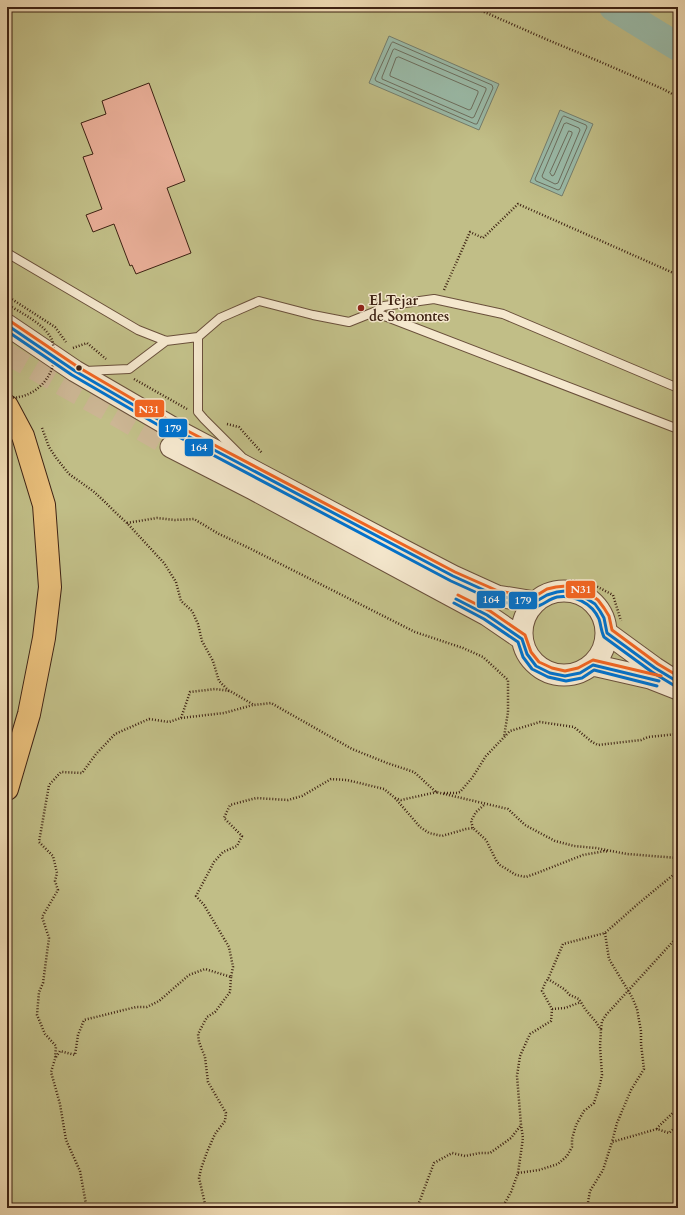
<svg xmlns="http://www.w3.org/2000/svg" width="685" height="1215" font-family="Cardo,serif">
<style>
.green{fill:#c1be87;stroke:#80704d}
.water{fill:#9abba9;stroke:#757e6d}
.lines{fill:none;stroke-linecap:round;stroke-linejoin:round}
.shore{stroke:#6c6e5e;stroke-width:1}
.river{stroke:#9abba9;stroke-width:28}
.building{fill:#e7ad96;stroke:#3e2213}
.tertiary-tunnel{stroke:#ccb694;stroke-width:21;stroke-dasharray:21 10;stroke-linecap:butt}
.service-casing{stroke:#6a503b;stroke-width:10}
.tertiary-casing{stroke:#6a503b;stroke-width:23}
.motorway-casing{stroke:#3e2213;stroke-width:24}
.path{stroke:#3e2213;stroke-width:2.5;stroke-dasharray:1 2;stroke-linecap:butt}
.service{stroke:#f5e8ce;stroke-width:8}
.tertiary{stroke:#f5e8ce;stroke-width:21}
.motorway{stroke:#e8be7a;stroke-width:22}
.path-bridge{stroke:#3e2213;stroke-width:2.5;stroke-dasharray:1 2;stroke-linecap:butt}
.bus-1-casing{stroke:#f5e8ce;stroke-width:6}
.bus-2-casing{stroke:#f5e8ce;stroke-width:6}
.bus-3-casing{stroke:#f5e8ce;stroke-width:6}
.bus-1{stroke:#0072ce;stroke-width:3}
.bus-2{stroke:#0072ce;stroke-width:3}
.bus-3{stroke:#f26522;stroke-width:3}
.poi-dot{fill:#8f2418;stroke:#f5e8ce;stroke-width:1.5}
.bus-dot{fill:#3e2213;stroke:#f5e8ce;stroke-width:1.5}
.labels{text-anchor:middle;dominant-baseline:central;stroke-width:3;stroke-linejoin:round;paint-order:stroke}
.poi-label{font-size:14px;font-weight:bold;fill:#3e2213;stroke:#f5e8ce;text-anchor:start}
.line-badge{stroke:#f5e8ce;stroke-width:1.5}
.badge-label{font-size:11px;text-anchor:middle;font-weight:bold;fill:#fff}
</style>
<rect width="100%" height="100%" fill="#efdbb4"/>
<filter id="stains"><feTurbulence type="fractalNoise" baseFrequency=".005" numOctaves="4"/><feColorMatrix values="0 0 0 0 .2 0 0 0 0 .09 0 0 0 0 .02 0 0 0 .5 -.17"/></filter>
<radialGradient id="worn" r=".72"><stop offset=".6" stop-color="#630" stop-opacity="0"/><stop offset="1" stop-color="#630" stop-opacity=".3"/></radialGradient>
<path class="green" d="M 7,7 L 678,7 L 678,1208 L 7,1208 Z"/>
<path class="water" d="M 389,36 L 499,84 L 479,130 L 369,83 Z
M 560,110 L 593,124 L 562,196 L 530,182 Z"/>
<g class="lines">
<path class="shore" d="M 393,42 L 492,85 L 493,88 L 477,124 L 475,124 L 376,81 L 375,79 L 391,44 Z
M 395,49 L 486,88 L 486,90 L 474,117 L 472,118 L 382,79 L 382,77 L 393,50 Z
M 399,57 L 478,91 L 478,93 L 471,109 L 469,110 L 390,76 L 390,74 L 396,58 Z
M 564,116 L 586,125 L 587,127 L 560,189 L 558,190 L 536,181 L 535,179 L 562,118 Z
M 567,123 L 579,128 L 580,130 L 558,183 L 555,184 L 543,178 L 542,176 L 564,124 Z
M 569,131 L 572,132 L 572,134 L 554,175 L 552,176 L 550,173 Z"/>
<path class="river" d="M 613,7 L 678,47"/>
</g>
<path class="building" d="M 149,83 L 185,181 L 167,188 L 191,253 L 136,274 L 132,265 L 130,266 L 114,224 L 93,232 L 86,215 L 102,209 L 83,157 L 93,154 L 81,123 L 106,114 L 102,101 Z"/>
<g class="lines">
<path class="tertiary-tunnel" d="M 7,354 L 171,447"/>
<defs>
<path id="service" d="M 7,253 L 138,330 L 166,341 L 198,337 L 220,318 L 259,301 L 313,315 L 349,322 L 374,312 L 384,306 L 434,299 L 503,314 L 678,388
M 374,312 L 678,429
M 198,337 L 198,412 L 204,419 L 241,456
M 85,371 L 129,369 L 166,341"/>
<path id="tertiary" d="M 7,325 L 75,371 L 180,432 L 401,549 L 453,576 L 497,596 L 535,602
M 171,447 L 253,489 L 487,615 L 522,639
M522 633a42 42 0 1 1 84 0a42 42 0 1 1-84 0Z
M 607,633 L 655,668 L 669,677
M 593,665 L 650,678 L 678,689"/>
<path id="motorway" d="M 7,406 L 23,436 L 44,505 L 50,587 L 44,638 L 29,714 L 7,789"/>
</defs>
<use href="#service" class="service-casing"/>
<use href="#tertiary" class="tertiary-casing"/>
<use href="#motorway" class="motorway-casing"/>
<path class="path" d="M 473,7 L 548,40 L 596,60 L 663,89 L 678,97
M 444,290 L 470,232 L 483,238 L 518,204 L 678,275
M 7,296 L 55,327 L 66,342
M 73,348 L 87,343 L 106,359
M 134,379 L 187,409
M 227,424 L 239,427 L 262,453
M 42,428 L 49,447 L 57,459 L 69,474 L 93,491 L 104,501 L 116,513 L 127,523 L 164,563 L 176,582 L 181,601 L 192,611 L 198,624 L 202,641 L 213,661 L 219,681 L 229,691
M 127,523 L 157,518 L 175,520 L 194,519 L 219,534 L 247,547 L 415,632 L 463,648 L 483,657 L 508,680 L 508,712 L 504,737
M 545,587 L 573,580 L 594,585 L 613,595 L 621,621
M 181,718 L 224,713 L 253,705
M 444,793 L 457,793 L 460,792 L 472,778 L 486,756 L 510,731 L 540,722 L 574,727 L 592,742 L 598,745 L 641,740 L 648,737 L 678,734
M 395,798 L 401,800 L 437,792
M 473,828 L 471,821 L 476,812 L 485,804
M 605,933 L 609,959 L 632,997 L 637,1009 L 641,1031 L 641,1044 L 644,1069 L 631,1090 L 617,1123 L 612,1142
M 552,1009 L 565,1008 L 581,1002
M 601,1029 L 602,1021 L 606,1015 L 678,936
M 56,1057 L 60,1051 L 75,1055 L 78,1035 L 84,1020 L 136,1007 L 147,1007 L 159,1001 L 189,975 L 205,969 L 231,977 L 233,967 L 229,947 L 204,905 L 196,896 L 214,862 L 223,852 L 237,846 L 242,836 L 224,818 L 230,805 L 256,798 L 288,800 L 302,796 L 331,779 L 347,780 L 384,789 L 395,798 L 420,827 L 429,833 L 442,836 L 466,829 L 473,828 L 486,840 L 497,862 L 500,865 L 516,875 L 526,877 L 537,873 L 583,855 L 605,851 L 609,852
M 657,1129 L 658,1127 L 678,1108
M 518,1173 L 539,1170 L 558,1164 L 567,1156 L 572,1147 L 572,1139 L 576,1125 L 584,1111 L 594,1103 L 599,1088 L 602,1075 L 600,1046 L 601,1030 L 596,1022 L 585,1009 L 579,999 L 570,995 L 564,989 L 548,979
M 91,1208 L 86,1204 L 80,1171 L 66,1140 L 60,1104 L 51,1072 L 55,1059 L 56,1046 L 45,1034 L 37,1015 L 39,992 L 43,983 L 49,938 L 42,917 L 58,890 L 55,881 L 57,873 L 53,856 L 39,842 L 49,785 L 61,772 L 82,773 L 96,754 L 115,734 L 149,719 L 169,722 L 181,718 L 190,692 L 215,689 L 230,691 L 254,705 L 271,703 L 352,749 L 387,763 L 414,772 L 436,792 L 508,809 L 525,825 L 555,841 L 574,846 L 596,848 L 627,854 L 678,858
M 206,1208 L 199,1178 L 201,1169 L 207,1152 L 215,1134 L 225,1121 L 226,1113 L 208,1082 L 205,1057 L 199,1042 L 198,1034 L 207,1017 L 215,1012 L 230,992 L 231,977
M 417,1208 L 434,1163 L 452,1153 L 465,1156 L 480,1153 L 490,1153 L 511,1138 L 521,1125 L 517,1076 L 520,1056 L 530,1034 L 551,1021 L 552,1009 L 542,991 L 545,983 L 548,979 L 563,944 L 605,933 L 639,903 L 678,871
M 502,1208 L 511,1192 L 518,1173 L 523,1138 L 521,1125
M 587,1208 L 590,1191 L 603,1170 L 612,1142 L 657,1129 L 669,1133 L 678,1125"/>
<use href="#service" class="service"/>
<use href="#tertiary" class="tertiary"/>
<use href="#motorway" class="motorway"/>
<path class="path-bridge" d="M 7,304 C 21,313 43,323 51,338 C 53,341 53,346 54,350 C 57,371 41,393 19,397 C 16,398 11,397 7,397"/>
<defs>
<path id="bus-1" d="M 7,325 L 75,371 L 180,432 L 453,576 L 497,596 L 535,602 L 547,595 L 557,592 L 565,591 L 581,595 L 595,604 L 600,611 L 604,618 L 607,633 L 655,668 L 678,682
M 456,599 L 487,615 L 522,639 L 527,654 L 536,666 L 550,673 L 565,676 L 580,673 L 593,665 L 659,681"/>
<path id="bus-2" d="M 7,331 L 72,375 L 177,436 L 451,581 L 495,601 L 534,607 C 543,606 548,599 557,597 C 573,594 592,603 599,619 C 601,625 601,631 604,637 L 652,672 L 675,686
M 454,603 L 484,619 L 518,642 L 523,657 L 532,669 L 548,677 L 566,681 L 582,678 L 594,670 L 657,686"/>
<path id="bus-3" d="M 10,321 L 78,367 L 182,428 L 455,572 L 498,591 L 534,597 L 547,589 L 556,587 L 566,586 L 583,590 L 591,595 L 598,600 L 604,608 L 609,616 L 612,630 L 658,664 L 678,676
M 458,595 L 490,611 L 525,635 L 531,652 L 539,662 L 552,668 L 565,671 L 578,668 L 593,660 L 661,676"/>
</defs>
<use href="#bus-1" class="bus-1-casing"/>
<use href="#bus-2" class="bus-2-casing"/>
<use href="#bus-3" class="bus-3-casing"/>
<use href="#bus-1" class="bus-1"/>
<use href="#bus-2" class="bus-2"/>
<use href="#bus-3" class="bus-3"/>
</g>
<circle class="poi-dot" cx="361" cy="308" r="4"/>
<circle class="bus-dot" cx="79" cy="368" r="3.5"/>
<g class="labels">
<g class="poi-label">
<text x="369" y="300">El Tejar<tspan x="369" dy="16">de Somontes</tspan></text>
</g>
</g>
<g class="line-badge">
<rect x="134" y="399" width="31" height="19" rx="4" fill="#f26522"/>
<rect x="158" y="418" width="30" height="20" rx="4" fill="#0072ce"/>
<rect x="184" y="438" width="30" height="19" rx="4" fill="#0072ce"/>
<rect x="565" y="580" width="31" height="19" rx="4" fill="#f26522"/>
<rect x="476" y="590" width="30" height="19" rx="4" fill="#0072ce"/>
<rect x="508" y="591" width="30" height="19" rx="4" fill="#0072ce"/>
</g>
<g class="badge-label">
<text x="149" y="413">N31</text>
<text x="173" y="432">179</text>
<text x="199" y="451">164</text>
<text x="581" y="593">N31</text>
<text x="491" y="603">164</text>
<text x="523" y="604">179</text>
</g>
<rect width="685" height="1215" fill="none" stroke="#efdbb4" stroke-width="24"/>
<rect x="8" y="8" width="669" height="1199" fill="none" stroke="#3e2213" stroke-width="2"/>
<rect x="12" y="12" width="661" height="1191" fill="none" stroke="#3e2213"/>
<rect width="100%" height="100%" filter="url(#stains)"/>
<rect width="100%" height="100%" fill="url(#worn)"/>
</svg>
